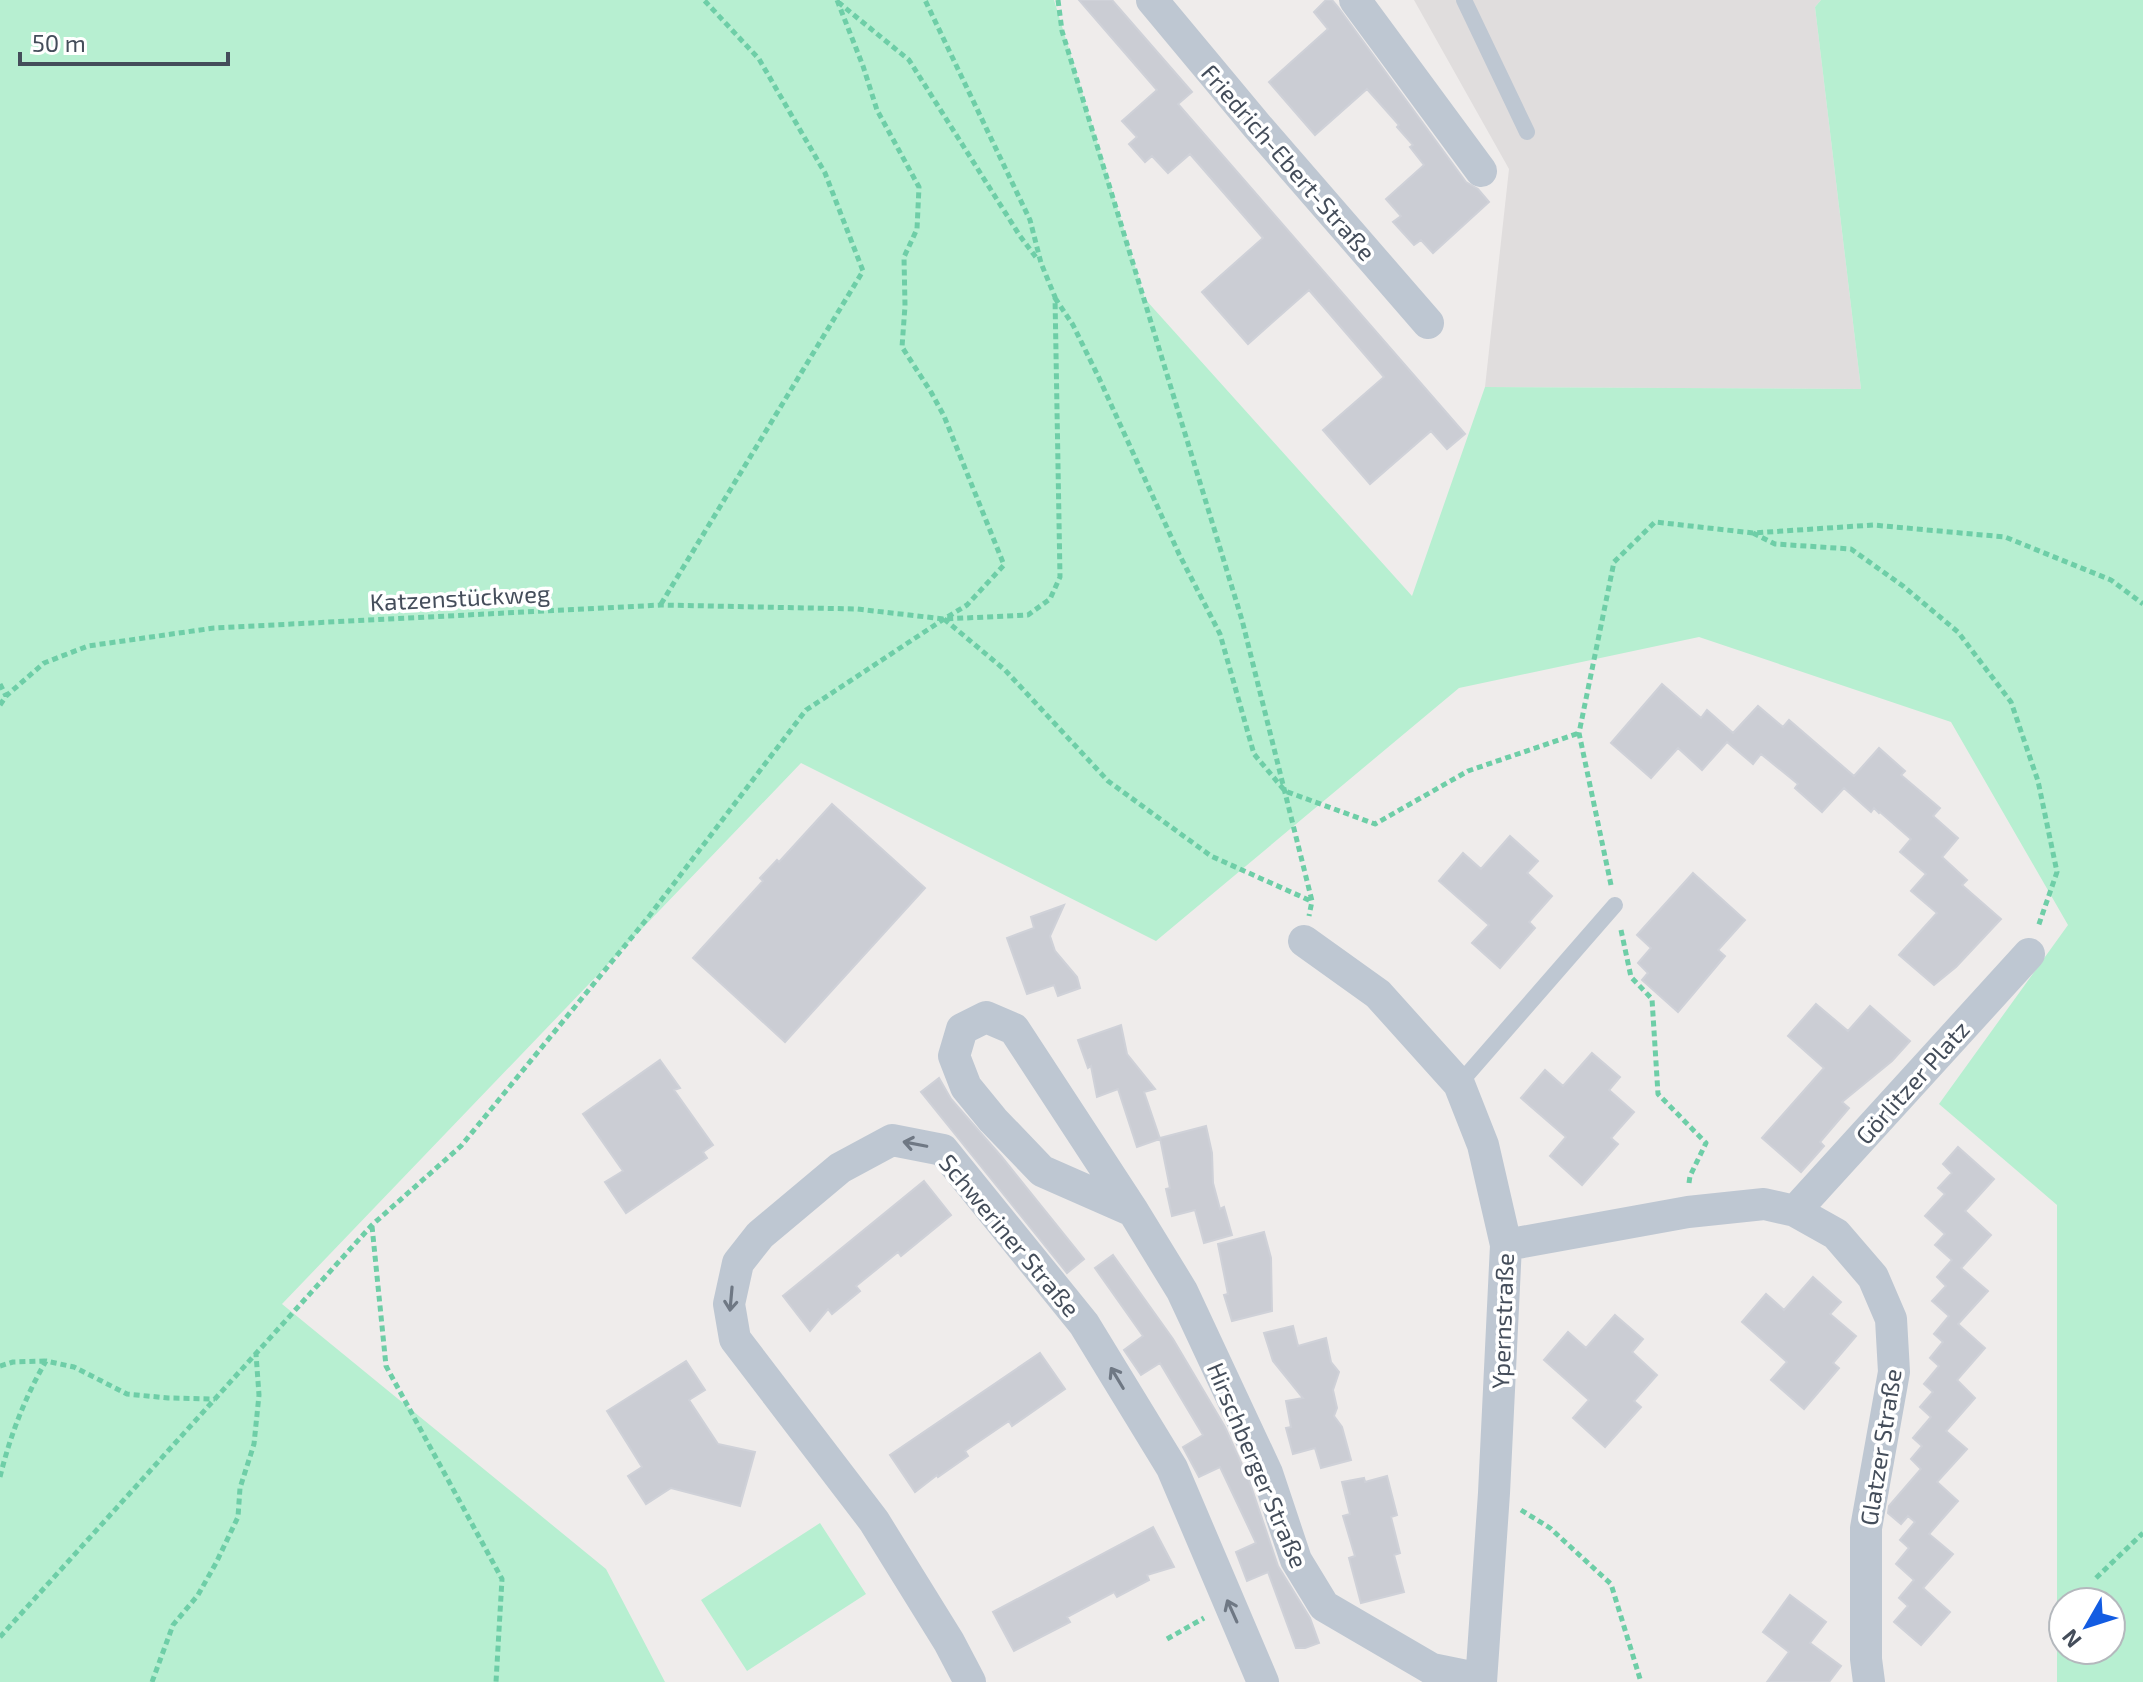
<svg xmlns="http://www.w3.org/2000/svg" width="2143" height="1682" font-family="'Exo 2',sans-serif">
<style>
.education{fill:#e0dddd}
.green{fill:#b7efd1;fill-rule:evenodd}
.building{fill:#cbcdd4;stroke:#cfd1d8;stroke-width:2}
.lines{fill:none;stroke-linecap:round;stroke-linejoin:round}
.path{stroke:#6ecea7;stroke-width:5;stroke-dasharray:6 4;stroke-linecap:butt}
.lane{stroke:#bec7d2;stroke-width:16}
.street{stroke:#bec7d2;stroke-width:32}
.oneway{stroke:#6f7884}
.labels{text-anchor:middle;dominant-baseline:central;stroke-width:7;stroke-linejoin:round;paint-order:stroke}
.street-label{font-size:24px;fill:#444d5a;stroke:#fff}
</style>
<rect width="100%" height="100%" fill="#efeceb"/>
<path class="education" d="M 1414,0 L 1821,0 L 1815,7 L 1861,389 L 1485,387 L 1509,169 Z"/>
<path class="green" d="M 0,0 L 1054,0 L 1145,299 L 1412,596 L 1485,387 L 1861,389 L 1815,7 L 1821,0 L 2143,0 L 2143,1682 L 2057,1682 L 2057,1205 L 1939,1104 L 2068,925 L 1951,722 L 1699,637 L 1459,688 L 1156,941 L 801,763 L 282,1304 L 606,1569 L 665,1682 L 0,1682 ZM 2063,1602 L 2111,1602 L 2111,1650 L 2063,1650 Z
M 820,1523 L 866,1594 L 747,1671 L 701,1600 Z"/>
<path class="building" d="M 1079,0 L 1112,0 L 1192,92 L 1178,104 L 1465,434 L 1447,449 L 1431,431 L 1370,484 L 1323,430 L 1384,377 L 1309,290 L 1248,344 L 1202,292 L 1263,238 L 1190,154 L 1168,173 L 1152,156 L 1145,162 L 1129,144 L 1137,137 L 1122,121 L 1157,90 Z
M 1326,0 L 1332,0 L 1338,7 L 1466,182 L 1478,189 L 1489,202 L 1433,253 L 1421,240 L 1414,245 L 1393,222 L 1401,216 L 1386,199 L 1424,165 L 1410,147 L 1413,145 L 1397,127 L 1399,125 L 1367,89 L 1315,135 L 1269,82 L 1328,29 L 1314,12 Z
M 1662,684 L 1701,718 L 1707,710 L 1733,733 L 1758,706 L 1783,727 L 1789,720 L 1854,776 L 1879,748 L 1905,771 L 1901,775 L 1940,808 L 1933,816 L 1958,838 L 1942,857 L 1967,880 L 1962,885 L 2001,919 L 1956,967 L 1934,985 L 1899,955 L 1937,913 L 1911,891 L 1926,874 L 1900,852 L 1911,839 L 1880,812 L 1879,813 L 1874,808 L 1871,812 L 1844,788 L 1822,812 L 1795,788 L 1798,784 L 1761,754 L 1753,764 L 1727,742 L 1702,770 L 1678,748 L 1651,778 L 1611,743 Z
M 832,804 L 925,888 L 785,1042 L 693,958 L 763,881 L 760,878 L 777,860 L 779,862 Z
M 1510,836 L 1538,861 L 1527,873 L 1552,896 L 1529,922 L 1535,928 L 1500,968 L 1472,943 L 1489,925 L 1439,881 L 1463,853 L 1481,869 Z
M 1693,873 L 1745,920 L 1718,950 L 1725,956 L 1678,1012 L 1642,980 L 1648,973 L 1638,963 L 1651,948 L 1637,935 Z
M 1064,905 L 1050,936 L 1055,951 L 1077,977 L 1080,988 L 1058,996 L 1054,985 L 1027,994 L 1007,938 L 1034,928 L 1031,917 Z
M 1816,1004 L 1848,1031 L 1870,1006 L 1910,1041 L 1892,1061 L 1842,1102 L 1849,1108 L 1820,1142 L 1824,1146 L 1801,1172 L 1762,1138 L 1824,1068 L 1788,1036 Z
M 1121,1025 L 1127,1054 L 1155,1089 L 1144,1092 L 1160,1139 L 1137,1147 L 1118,1089 L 1097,1097 L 1091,1066 L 1088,1068 L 1078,1040 Z
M 1592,1053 L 1620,1077 L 1609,1090 L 1634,1112 L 1611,1138 L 1618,1144 L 1582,1185 L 1550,1156 L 1566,1137 L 1521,1098 L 1545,1070 L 1563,1086 Z
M 660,1060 L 680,1088 L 674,1090 L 713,1145 L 703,1152 L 707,1158 L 626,1213 L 605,1182 L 623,1171 L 583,1114 Z
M 939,1078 L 951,1099 L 1001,1156 L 1084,1259 L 1067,1273 L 921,1092 Z
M 1206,1126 L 1212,1153 L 1213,1183 L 1220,1209 L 1224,1207 L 1232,1235 L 1204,1243 L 1195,1210 L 1172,1216 L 1166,1189 L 1170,1188 L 1160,1138 Z
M 1958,1147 L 1994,1179 L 1965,1211 L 1991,1235 L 1961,1268 L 1988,1291 L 1958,1324 L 1985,1348 L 1957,1380 L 1975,1398 L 1946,1431 L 1967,1449 L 1937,1482 L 1958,1501 L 1929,1534 L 1953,1554 L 1923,1588 L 1950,1612 L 1921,1645 L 1894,1622 L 1908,1606 L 1899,1598 L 1914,1580 L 1896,1564 L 1909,1548 L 1900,1540 L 1915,1522 L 1908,1516 L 1901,1524 L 1888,1513 L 1889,1506 L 1921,1469 L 1911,1459 L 1922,1446 L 1913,1438 L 1931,1417 L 1920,1407 L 1933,1392 L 1924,1384 L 1939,1366 L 1930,1358 L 1943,1342 L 1934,1334 L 1949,1316 L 1932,1301 L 1946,1286 L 1937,1277 L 1952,1260 L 1935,1245 L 1945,1234 L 1925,1216 L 1945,1194 L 1938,1188 L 1952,1173 L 1943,1164 Z
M 924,1181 L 951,1215 L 901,1256 L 898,1252 L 856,1286 L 860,1291 L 832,1314 L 828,1309 L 810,1331 L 783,1296 Z
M 1264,1232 L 1271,1258 L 1272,1311 L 1232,1321 L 1224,1295 L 1228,1294 L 1218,1244 Z
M 1113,1255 L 1173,1339 L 1225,1427 L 1249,1480 L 1278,1566 L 1310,1618 L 1319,1643 L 1305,1648 L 1296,1648 L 1268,1572 L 1247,1581 L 1236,1552 L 1256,1543 L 1220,1467 L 1199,1477 L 1183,1447 L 1203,1435 L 1160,1363 L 1141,1375 L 1124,1350 L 1143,1336 L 1095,1268 Z
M 1813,1277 L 1841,1302 L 1830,1314 L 1856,1336 L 1833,1363 L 1839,1368 L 1804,1409 L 1771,1380 L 1787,1362 L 1742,1322 L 1766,1294 L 1784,1310 Z
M 1615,1315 L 1643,1339 L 1632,1352 L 1657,1375 L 1634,1401 L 1641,1407 L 1605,1447 L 1573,1418 L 1589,1400 L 1544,1360 L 1568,1332 L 1586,1348 Z
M 1293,1326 L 1298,1346 L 1326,1338 L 1331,1362 L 1339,1372 L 1333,1390 L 1337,1408 L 1334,1416 L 1342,1427 L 1351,1460 L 1321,1468 L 1315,1448 L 1293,1454 L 1286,1428 L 1291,1427 L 1286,1401 L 1303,1398 L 1273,1361 L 1264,1333 Z
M 1040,1353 L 1065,1389 L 1012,1426 L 1009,1421 L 965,1451 L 968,1456 L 938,1477 L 937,1475 L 915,1492 L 890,1455 Z
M 686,1361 L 705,1390 L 689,1400 L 718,1444 L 755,1452 L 740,1506 L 671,1488 L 646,1504 L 628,1476 L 642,1467 L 607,1411 Z
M 1387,1476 L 1397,1515 L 1391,1517 L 1400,1553 L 1394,1555 L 1404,1592 L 1361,1603 L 1349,1558 L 1355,1556 L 1343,1516 L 1350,1514 L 1342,1482 L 1364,1478 L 1365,1482 Z
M 1153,1527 L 1174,1567 L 1147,1575 L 1149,1580 L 1117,1597 L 1114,1592 L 1067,1617 L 1070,1622 L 1014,1651 L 993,1612 Z
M 1790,1595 L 1826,1622 L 1810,1643 L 1841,1666 L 1829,1682 L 1767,1682 L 1789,1652 L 1763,1632 Z"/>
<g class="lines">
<path class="path" d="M 1058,0 L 1062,31 L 1242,620 L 1312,901 L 1309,916
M 838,2 L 909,60 L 1020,236 L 1038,260
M 1055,298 L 1073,325 L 1099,378 L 1179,554 L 1220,634 L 1254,754 L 1285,791 L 1375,824 L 1468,771 L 1579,733
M 1753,533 L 1775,544 L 1851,549 L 1903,586 L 1958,632 L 2011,702 L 2038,781 L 2057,872 L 2038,927
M 661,604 L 863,271 L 825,173 L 759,59 L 704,0
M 944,619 L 1005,670 L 1108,781 L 1211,856 L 1311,901
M 0,684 L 6,696
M 0,705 L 6,696 L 44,663 L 88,646 L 214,628 L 661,605 L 857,609 L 944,619 L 1028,615 L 1050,599 L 1060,577 L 1055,297 L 1041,263 L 1030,220 L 925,0
M 1611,885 L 1579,733 L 1614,562 L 1655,522 L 1753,533 L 1873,525 L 2005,537 L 2111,580 L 2143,604
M 1621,930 L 1631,977 L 1652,999 L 1658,1094 L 1706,1143 L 1690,1176 L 1689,1183
M 372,1226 L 386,1366 L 502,1579 L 496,1682
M 0,1366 L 13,1362 L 45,1361
M 0,1477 C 10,1436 25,1397 46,1361 L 74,1367 L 127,1394 L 168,1398 L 215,1399
M 1521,1510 L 1550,1528 L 1611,1584 L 1641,1682
M 2096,1578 L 2143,1533
M 0,1637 L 372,1225 L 461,1146 L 650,915 L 806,710 L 944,619 L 967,605 L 1004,565 L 944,416 L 931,392 L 902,347 L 905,306 L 904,257 L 917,229 L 919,187 L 877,110 L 863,66 L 837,0
M 1167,1639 L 1204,1618
M 152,1682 L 173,1625 L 198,1595 L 216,1563 L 238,1517 L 240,1488 L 254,1444 L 259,1395 L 256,1354"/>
<path class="lane" d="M 1464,0 L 1527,132
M 1459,1084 L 1615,905"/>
<path class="street" d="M 1152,0 L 1257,126 L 1428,323
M 1355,0 L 1481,171
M 1304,941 L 1378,994 L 1459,1084 L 1483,1145 L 1506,1245 L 1494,1493 L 1481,1682
M 1133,1211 L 1042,1171 L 993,1120 L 966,1087 L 954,1056 L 962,1029 L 986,1017 L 1014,1029 L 1133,1211 L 1182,1291 L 1267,1473 L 1296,1560 L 1324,1606 L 1432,1669 L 1481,1679
M 1795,1211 L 2029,954
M 1506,1245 L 1688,1212 L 1764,1204 L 1795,1211 L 1836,1234 L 1873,1277 L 1891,1319 L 1894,1372 L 1866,1528 L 1866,1659 L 1869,1682
M 970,1682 L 949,1642 L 874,1521 L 735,1339 L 729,1304 L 738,1263 L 760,1235 L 840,1168 L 892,1140 L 943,1150 L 1084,1324 L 1172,1468 L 1263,1682"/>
</g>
<defs><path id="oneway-shaft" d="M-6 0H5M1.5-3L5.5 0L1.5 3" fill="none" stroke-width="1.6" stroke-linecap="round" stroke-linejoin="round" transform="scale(2)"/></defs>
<g class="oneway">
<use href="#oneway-shaft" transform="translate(915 1144) rotate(-169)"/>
<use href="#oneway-shaft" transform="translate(731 1299) rotate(95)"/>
<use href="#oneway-shaft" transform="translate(1117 1378) rotate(-121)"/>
<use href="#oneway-shaft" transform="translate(1232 1611) rotate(-114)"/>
</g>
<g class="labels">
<g class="street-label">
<text transform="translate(1289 162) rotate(49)">Friedrich-Ebert-Straße</text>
<text transform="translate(460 597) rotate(-3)">Katzenstückweg</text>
<text transform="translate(1912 1082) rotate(-48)">Görlitzer Platz</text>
<text transform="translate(1010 1235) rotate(50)">Schweriner Straße</text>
<text transform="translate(1502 1321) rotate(-88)">Ypernstraße</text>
<text transform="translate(1880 1447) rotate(-81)">Glatzer Straße</text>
<text transform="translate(1258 1465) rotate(67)">Hirschberger Straße</text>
</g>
</g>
<g transform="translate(2087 1626) rotate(231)"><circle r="38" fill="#ffffff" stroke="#b4b8bd" stroke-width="2"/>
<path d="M0-6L14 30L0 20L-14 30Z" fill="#135ce2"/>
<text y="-12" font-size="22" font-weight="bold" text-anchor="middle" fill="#444d5a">N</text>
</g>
<path d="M20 52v12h208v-12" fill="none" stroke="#444d5a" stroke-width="4"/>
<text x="32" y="52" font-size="24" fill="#444d5a" stroke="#ffffff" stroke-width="6" paint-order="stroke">50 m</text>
</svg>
